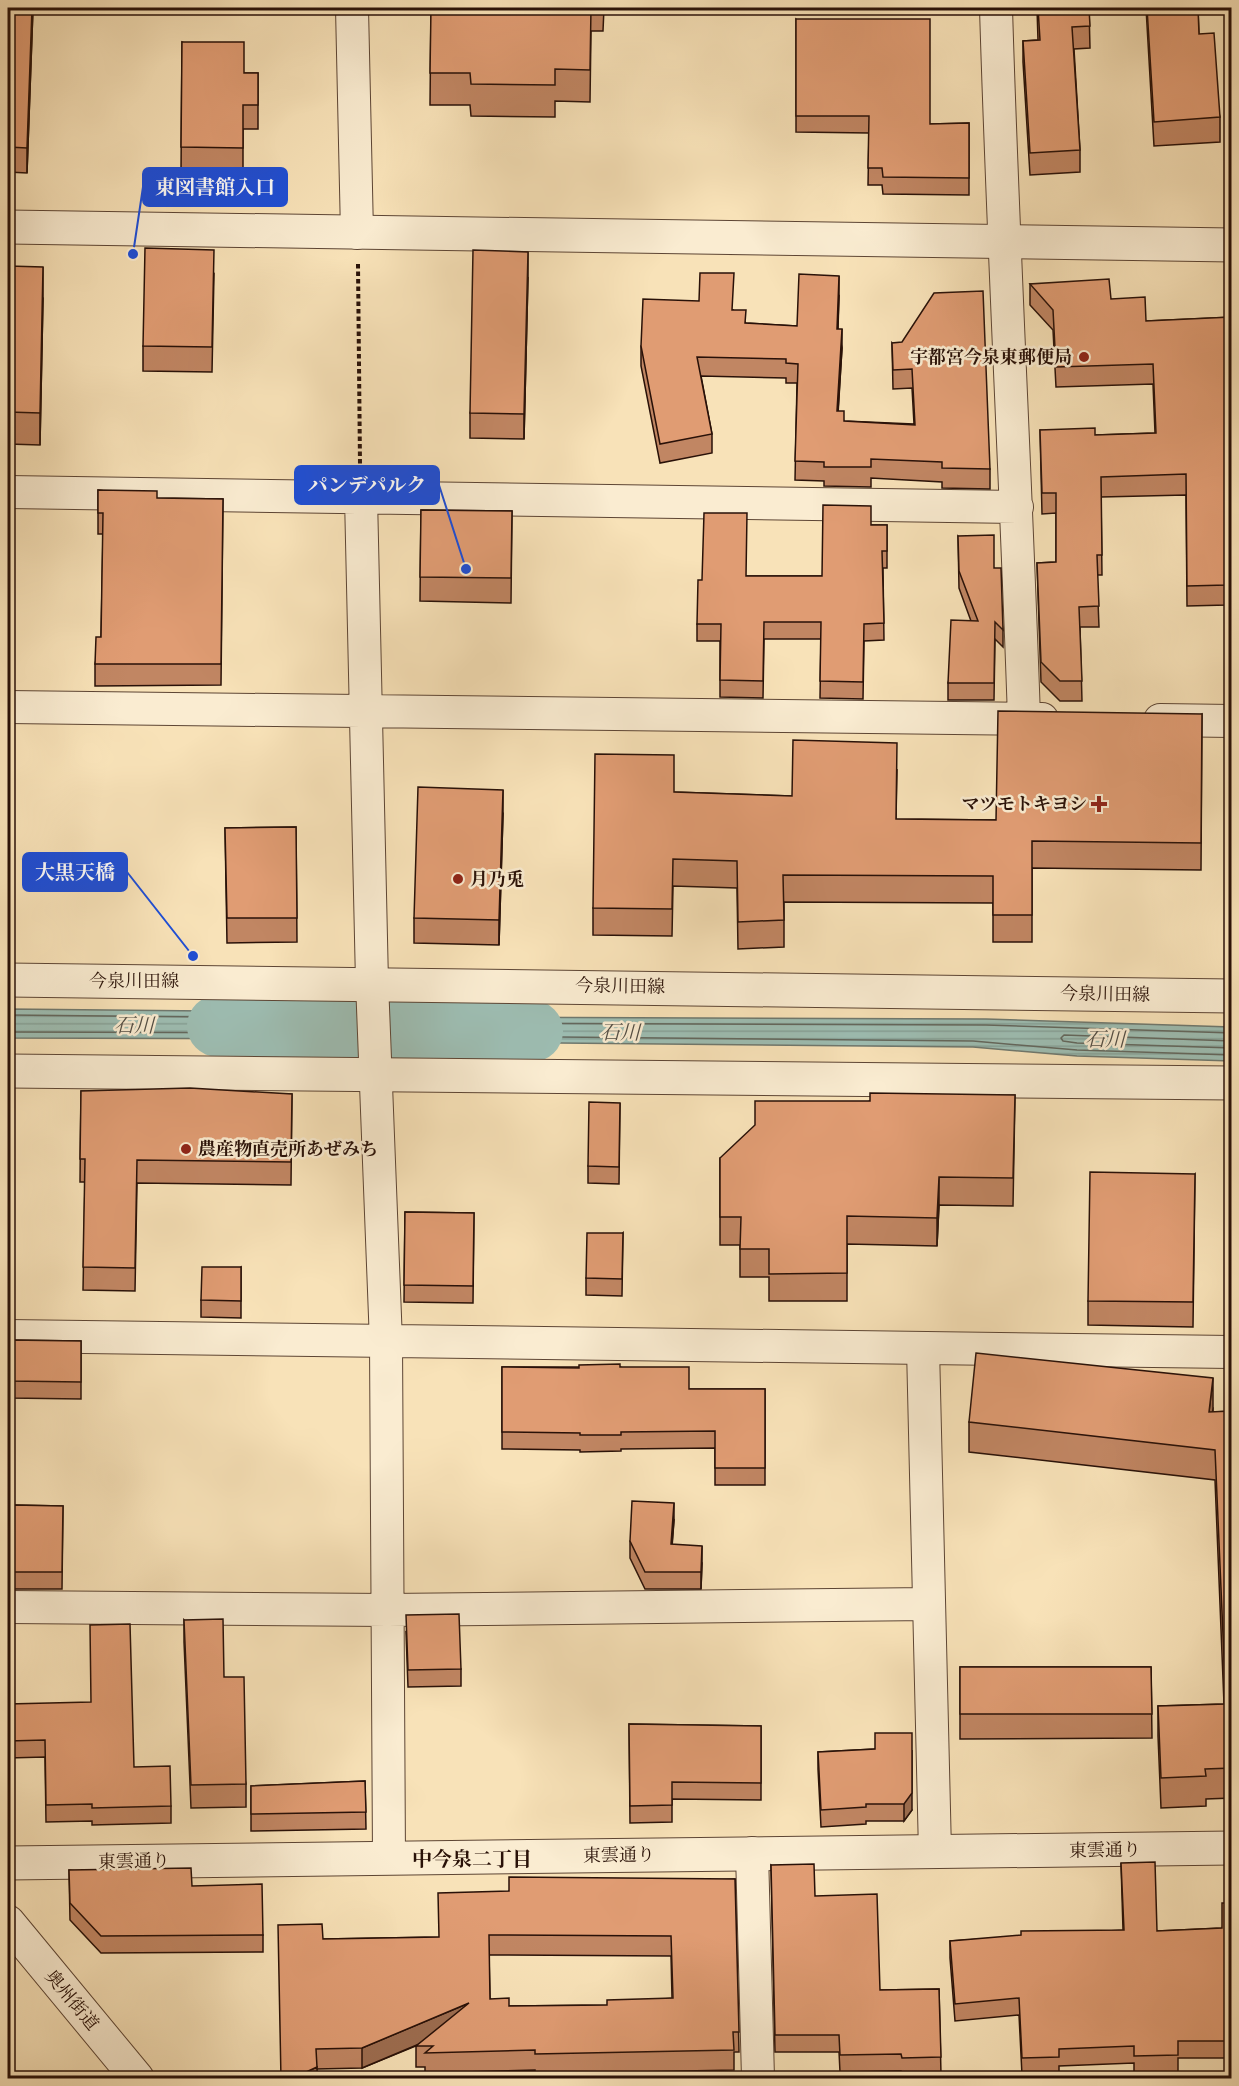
<svg xmlns="http://www.w3.org/2000/svg" width="1239" height="2086" font-family="'Libre Caslon Text','Noto Serif JP',serif">
<style>
.water{fill:url(#water-rules);stroke:#6f786e;stroke-width:1.5}
.lines{fill:none;stroke-linecap:round;stroke-linejoin:round}
.shore{stroke:#63675d;stroke-width:1.5}
.river{stroke:#9dbdb2;stroke-width:62}
.minor-casing{stroke:#5d4534;stroke-width:34}
.tertiary-casing{stroke:#5d4534;stroke-width:35}
.path{stroke:#291108;stroke-width:4;stroke-dasharray:4.5 3;stroke-linecap:butt}
.minor{stroke:#faecd1;stroke-width:32}
.tertiary{stroke:#faecd1;stroke-width:33}
.wall{fill:#c18663;stroke:#291108;stroke-width:1.5;fill-rule:evenodd}
.shaded-wall{fill:#9d6d50;stroke:#291108;stroke-width:1.5}
.building{fill:#e09c73;stroke:#291108;stroke-width:1.5;fill-rule:evenodd}
.poi-dot{fill:#8f2418;stroke:#faecd1;stroke-width:2}
.labels{text-anchor:middle;dominant-baseline:central;stroke-width:5;stroke-linejoin:round;paint-order:stroke}
.poi-label{font-size:18px;font-weight:bold;fill:#291108;stroke:#faecd1;text-anchor:end}
.street-label{font-size:18px;fill:#291108;stroke:#faecd1}
.water-label{font-size:20px;font-style:italic;fill:#524d44;stroke:#faecd1}
.neighbourhood-label{font-size:20px;font-weight:bold;fill:#291108;stroke:#faecd1}
.leader{fill:none;stroke:#1d4ed8;stroke-width:2}
.callout-dot{fill:#1d4ed8;stroke:#faecd1;stroke-width:2}
.callout{fill:#1d4ed8;stroke:#1d4ed8;stroke-width:2}
.callout-label{font-size:20px;text-anchor:middle;font-weight:bold;fill:#fff}
</style>
<defs>
<pattern id="water-rules" width="6" height="5" patternUnits="userSpaceOnUse" patternTransform="scale(1.5)"><rect width="6" height="5" fill="#9dbdb2"/><path d="M0 2.5h6" fill="none" stroke="#87a198"/></pattern>
</defs>
<rect width="100%" height="100%" fill="#f8e2b8"/>
<filter id="stains"><feTurbulence type="fractalNoise" baseFrequency=".00333" numOctaves="4"/><feColorMatrix values="0 0 0 0 .2 0 0 0 0 .09 0 0 0 0 .02 0 0 0 .5 -.17"/></filter>
<radialGradient id="worn" r=".72"><stop offset=".6" stop-color="#630" stop-opacity="0"/><stop offset="1" stop-color="#630" stop-opacity=".3"/></radialGradient>
<path class="water" d="M 8,1009 L 303,1012 L 302,1039 L 8,1038 Z
M 448,1017 L 986,1019 L 1231,1027 L 1231,1061 L 1077,1056 L 973,1047 L 448,1042 Z"/>
<g class="lines">
<path class="shore" d="M 8,1015 L 294,1018 L 297,1021 L 296,1031 L 293,1033 L 8,1032
M 1232,1033 L 986,1025 L 457,1023 L 454,1026 L 457,1036 L 973,1041 L 1077,1050 L 1232,1055
M 1232,1041 L 1064,1035 L 1061,1038 L 1063,1041 L 1077,1043 L 1232,1048"/>
<path class="river" d="M 218,1026 L 532,1031"/>
<defs>
<path id="minor" d="M 352,8 L 357,233
M 996,8 C 1003,245 1016,481 1024,718
M 8,492 L 1017,507
M 361,497 L 372,982 L 386,1342 L 389,1858
M 8,707 L 1042,719
M 1160,720 L 1232,721
M 8,1336 L 1232,1352
M 923,1348 L 935,1852
M 8,1607 L 388,1610 L 929,1604
M 752,1853 L 758,2078"/>
<path id="tertiary" d="M 8,227 L 1232,245
M 8,980 L 1232,996
M 8,1071 L 1232,1083
M 8,1863 L 1232,1848
M 8,1922 L 137,2078"/>
</defs>
<use href="#minor" class="minor-casing"/>
<use href="#tertiary" class="tertiary-casing"/>
<path class="path" d="M 358,264 L 360,464"/>
<use href="#minor" class="minor"/>
<use href="#tertiary" class="tertiary"/>
</g>
<path class="wall" d="M 8,8 L 33,8 L 27,173 L 8,172 Z
M 431,8 L 604,8 L 603,31 L 591,31 L 590,102 L 555,101 L 555,117 L 471,116 L 470,105 L 430,105 Z
M 1037,8 L 1089,8 L 1090,48 L 1074,49 L 1080,150 L 1080,172 L 1030,175 L 1023,62 L 1023,41 L 1038,40 Z
M 1146,8 L 1198,8 L 1199,34 L 1220,117 L 1220,142 L 1154,146 Z
M 796,19 L 930,124 L 969,123 L 969,195 L 883,194 L 882,185 L 868,185 L 869,133 L 796,132 Z
M 182,42 L 244,73 L 258,73 L 258,129 L 243,129 L 243,173 L 181,172 Z
M 8,266 L 43,298 L 40,445 L 8,444 Z
M 214,274 L 212,372 L 143,371 L 143,346 Z
M 528,277 L 524,439 L 470,438 L 470,413 Z
M 1030,284 L 1111,299 L 1146,321 L 1232,317 L 1232,601 L 1227,601 L 1227,605 L 1187,606 L 1186,495 L 1101,497 L 1102,575 L 1097,575 L 1099,627 L 1080,627 L 1082,701 L 1060,701 L 1041,682 L 1037,563 L 1056,562 L 1056,513 L 1042,514 L 1040,430 L 1095,435 L 1155,433 L 1153,384 L 1056,387 L 1053,330 L 1030,305 Z
M 839,296 L 838,329 L 842,348 L 838,411 L 844,421 L 914,424 L 912,388 L 893,389 L 892,343 L 990,469 L 990,489 L 942,488 L 942,482 L 871,478 L 871,487 L 824,486 L 824,481 L 795,480 L 797,383 L 786,383 L 786,378 L 701,376 L 712,434 L 712,453 L 660,463 L 641,366 L 641,346 L 733,310 L 746,323 L 797,326 Z
M 98,490 L 157,498 L 223,499 L 221,685 L 95,686 L 95,664 L 101,637 L 103,534 L 98,534 Z
M 421,510 L 512,511 L 511,603 L 420,601 Z
M 871,525 L 887,525 L 887,568 L 883,568 L 884,640 L 864,641 L 863,699 L 820,698 L 821,639 L 764,639 L 763,698 L 720,697 L 720,641 L 697,641 L 697,624 L 746,576 L 822,576 Z
M 958,536 L 994,568 L 1003,630 L 1003,647 L 995,639 L 994,700 L 948,700 L 948,683 L 971,621 L 959,588 Z
M 1202,714 L 1201,870 L 1032,868 L 1032,942 L 993,942 L 993,903 L 784,902 L 784,947 L 738,949 L 737,888 L 673,886 L 672,936 L 593,935 L 593,908 L 674,792 L 792,796 L 897,770 L 896,819 L 996,820 Z
M 503,814 L 499,945 L 414,943 L 414,918 Z
M 296,827 L 297,942 L 227,943 L 225,828 Z
M 81,1091 L 292,1094 L 291,1185 L 137,1183 L 135,1291 L 83,1290 L 85,1182 L 80,1182 Z
M 1015,1095 L 1013,1206 L 939,1205 L 937,1246 L 847,1244 L 847,1301 L 769,1301 L 769,1277 L 740,1277 L 740,1245 L 720,1245 L 720,1158 L 870,1101 Z
M 620,1103 L 619,1184 L 588,1183 L 588,1166 Z
M 1195,1174 L 1193,1327 L 1088,1325 L 1088,1301 Z
M 405,1212 L 474,1213 L 473,1303 L 404,1302 Z
M 623,1233 L 622,1296 L 586,1295 L 586,1278 Z
M 241,1267 L 241,1318 L 201,1317 L 201,1300 Z
M 9,1340 L 81,1341 L 81,1399 L 9,1398 Z
M 502,1367 L 620,1367 L 689,1389 L 765,1389 L 765,1485 L 715,1485 L 715,1448 L 621,1449 L 621,1451 L 580,1452 L 580,1450 L 502,1449 Z
M 1213,1408 L 1213,1412 L 1232,1411 L 1232,1798 L 1206,1799 L 1206,1806 L 1161,1808 L 1158,1736 L 1158,1706 L 1224,1704 L 1215,1480 L 969,1452 L 969,1422 Z
M 13,1505 L 63,1506 L 62,1589 L 12,1589 Z
M 674,1520 L 672,1544 L 702,1563 L 701,1589 L 645,1589 L 630,1558 L 630,1541 Z
M 184,1620 L 224,1677 L 246,1784 L 246,1807 L 191,1808 L 184,1642 Z
M 406,1632 L 461,1669 L 461,1686 L 408,1687 Z
M 960,1667 L 1151,1667 L 1152,1738 L 960,1739 Z
M 8,1704 L 134,1767 L 171,1806 L 171,1823 L 92,1825 L 92,1821 L 46,1822 L 45,1757 L 8,1758 Z
M 629,1724 L 761,1726 L 761,1800 L 672,1799 L 672,1822 L 630,1823 Z
M 875,1749 L 912,1810 L 904,1821 L 866,1821 L 866,1824 L 821,1827 L 818,1769 L 818,1752 Z
M 365,1781 L 366,1829 L 251,1831 L 251,1786 Z
M 1121,1863 L 1157,1931 L 1222,1928 L 1232,1903 L 1232,2058 L 1178,2058 L 1178,2072 L 1134,2073 L 1134,2063 L 1059,2066 L 1059,2073 L 1022,2075 L 1019,2015 L 955,2021 L 950,1958 L 950,1941 L 1123,1930 Z
M 771,1865 L 815,1896 L 880,1990 L 939,1989 L 941,2074 L 902,2075 L 901,2071 L 840,2072 L 839,2052 L 775,2052 Z
M 69,1870 L 192,1886 L 263,1935 L 263,1952 L 101,1953 L 70,1920 Z
M 735,1879 L 739,2052 L 734,2052 L 734,2070 L 535,2074 L 535,2070 L 425,2073 L 425,2067 L 416,2067 L 416,2046 L 418,2045 L 362,2068 L 317,2069 L 317,2079 L 281,2079 L 323,1939 L 439,1937 L 509,1891 ZM 489,1955 L 671,1956 L 672,1998 L 607,2005 L 509,2006 L 490,1999 Z"/>
<path class="shaded-wall" d="M 32,8 L 33,8 L 27,173 L 27,148 Z
M 528,252 L 528,277 L 524,439 L 524,414 Z
M 43,267 L 43,298 L 40,445 L 40,413 Z
M 839,276 L 839,296 L 837,348 L 837,329 Z
M 842,329 L 842,348 L 837,431 L 837,411 Z
M 503,790 L 503,814 L 499,945 L 499,920 Z
M 939,1177 L 939,1205 L 937,1246 L 937,1218 Z
M 1213,1378 L 1213,1408 L 1209,1442 L 1209,1412 Z
M 674,1503 L 674,1520 L 671,1561 L 671,1544 Z
M 702,1546 L 702,1563 L 701,1589 L 701,1572 Z
M 912,1750 L 912,1810 L 904,1821 L 904,1804 Z
M 469,2003 L 469,2023 L 362,2068 L 362,2048 Z
M 317,2067 L 317,2079 L 291,2079 Z"/>
<path class="building" d="M 8,8 L 32,8 L 27,148 L 8,147 Z
M 431,8 L 591,8 L 590,70 L 555,69 L 555,85 L 471,84 L 470,73 L 430,73 Z
M 1038,8 L 1089,8 L 1090,26 L 1072,27 L 1080,150 L 1030,153 L 1023,41 L 1040,40 Z
M 1147,8 L 1198,8 L 1199,34 L 1214,33 L 1220,117 L 1154,122 Z
M 796,19 L 930,19 L 930,124 L 969,123 L 969,178 L 883,177 L 882,168 L 868,168 L 869,116 L 796,116 Z
M 182,42 L 244,42 L 244,73 L 258,73 L 258,105 L 243,105 L 243,148 L 181,147 Z
M 145,248 L 214,250 L 212,347 L 143,346 Z
M 473,250 L 528,252 L 524,414 L 470,413 Z
M 8,266 L 43,267 L 40,413 L 8,412 Z
M 700,273 L 734,273 L 732,310 L 746,310 L 745,323 L 797,326 L 799,274 L 839,276 L 837,329 L 842,329 L 837,411 L 844,411 L 844,421 L 915,425 L 912,369 L 893,370 L 892,343 L 902,342 L 934,293 L 983,291 L 990,469 L 942,468 L 942,462 L 871,459 L 871,467 L 824,467 L 824,462 L 795,461 L 798,364 L 786,363 L 786,359 L 697,357 L 712,434 L 660,444 L 641,346 L 643,299 L 699,301 Z
M 1109,279 L 1111,299 L 1145,297 L 1146,321 L 1232,317 L 1232,581 L 1227,581 L 1227,585 L 1187,586 L 1186,474 L 1101,477 L 1102,555 L 1097,555 L 1099,606 L 1079,607 L 1082,681 L 1060,681 L 1041,662 L 1037,563 L 1056,562 L 1056,493 L 1042,493 L 1040,430 L 1095,428 L 1095,435 L 1156,433 L 1153,364 L 1056,367 L 1053,310 L 1030,284 Z
M 98,490 L 157,491 L 157,498 L 223,499 L 221,664 L 95,664 L 96,637 L 101,637 L 103,513 L 98,513 Z
M 823,505 L 871,506 L 871,525 L 887,525 L 887,551 L 882,551 L 884,623 L 864,624 L 863,682 L 820,681 L 821,622 L 764,622 L 763,681 L 720,680 L 721,624 L 697,624 L 698,580 L 702,580 L 704,513 L 747,513 L 746,576 L 822,576 Z
M 421,510 L 512,511 L 511,578 L 420,577 Z
M 994,535 L 994,568 L 1001,568 L 1003,630 L 995,622 L 994,683 L 948,683 L 951,620 L 978,621 L 959,571 L 958,536 Z
M 998,711 L 1202,714 L 1201,843 L 1032,841 L 1032,915 L 993,915 L 993,876 L 783,875 L 784,920 L 738,922 L 737,861 L 673,859 L 672,909 L 593,908 L 595,754 L 674,755 L 674,792 L 792,796 L 793,740 L 897,743 L 896,819 L 996,820 Z
M 418,787 L 503,790 L 499,920 L 414,918 Z
M 296,827 L 297,918 L 227,918 L 225,828 Z
M 190,1088 L 292,1094 L 291,1162 L 137,1160 L 135,1268 L 83,1267 L 85,1159 L 80,1159 L 81,1091 Z
M 870,1093 L 1015,1095 L 1013,1178 L 939,1177 L 937,1218 L 847,1216 L 847,1273 L 769,1274 L 769,1249 L 740,1249 L 741,1217 L 720,1217 L 720,1158 L 755,1125 L 755,1101 L 870,1101 Z
M 589,1102 L 620,1103 L 619,1167 L 588,1166 Z
M 1090,1172 L 1195,1174 L 1193,1302 L 1088,1301 Z
M 405,1212 L 474,1213 L 473,1286 L 404,1285 Z
M 587,1233 L 623,1233 L 622,1279 L 586,1278 Z
M 202,1267 L 241,1267 L 241,1301 L 201,1300 Z
M 9,1340 L 81,1341 L 81,1382 L 9,1381 Z
M 976,1353 L 1213,1378 L 1209,1412 L 1232,1411 L 1232,1768 L 1205,1769 L 1206,1776 L 1161,1778 L 1158,1706 L 1226,1704 L 1215,1450 L 969,1422 Z
M 620,1364 L 620,1367 L 689,1367 L 689,1389 L 765,1389 L 765,1468 L 715,1468 L 715,1431 L 621,1432 L 621,1435 L 580,1435 L 580,1433 L 502,1432 L 502,1367 L 579,1368 L 579,1365 Z
M 632,1501 L 674,1503 L 671,1544 L 702,1546 L 701,1572 L 645,1572 L 630,1541 Z
M 13,1505 L 63,1506 L 62,1572 L 12,1572 Z
M 459,1614 L 461,1669 L 408,1670 L 406,1615 Z
M 223,1619 L 224,1677 L 244,1677 L 246,1784 L 191,1785 L 184,1620 Z
M 130,1624 L 134,1767 L 170,1766 L 171,1806 L 92,1808 L 92,1804 L 46,1805 L 45,1740 L 8,1741 L 8,1704 L 91,1702 L 90,1625 Z
M 960,1667 L 1151,1667 L 1152,1714 L 960,1714 Z
M 629,1724 L 761,1726 L 761,1783 L 672,1782 L 672,1805 L 630,1806 Z
M 875,1733 L 912,1733 L 912,1793 L 904,1804 L 866,1804 L 866,1807 L 821,1810 L 818,1752 L 875,1749 Z
M 365,1781 L 366,1812 L 251,1814 L 251,1786 Z
M 1155,1862 L 1157,1931 L 1222,1928 L 1222,1903 L 1232,1903 L 1232,2041 L 1178,2041 L 1178,2055 L 1134,2056 L 1134,2046 L 1059,2049 L 1059,2057 L 1022,2058 L 1019,1998 L 955,2004 L 950,1941 L 1021,1935 L 1021,1931 L 1124,1930 L 1121,1863 Z
M 814,1864 L 815,1896 L 877,1894 L 880,1990 L 939,1989 L 941,2057 L 902,2058 L 901,2054 L 840,2055 L 839,2035 L 775,2035 L 771,1865 Z
M 191,1868 L 192,1886 L 262,1884 L 263,1935 L 101,1936 L 70,1903 L 69,1870 Z
M 509,1877 L 735,1879 L 739,2032 L 733,2032 L 734,2050 L 535,2054 L 535,2050 L 425,2053 L 433,2046 L 416,2046 L 469,2003 L 362,2048 L 316,2049 L 317,2067 L 291,2079 L 281,2079 L 278,1925 L 322,1924 L 323,1939 L 439,1937 L 438,1893 L 509,1891 ZM 489,1935 L 671,1936 L 673,1998 L 607,2000 L 607,2005 L 509,2006 L 509,1998 L 490,1999 Z
M 8,2070 L 15,2079 L 8,2079 Z"/>
<g class="poi-dot">
<circle cx="1084" cy="357" r="6"/>
<path d="M1096 795h6v6h6v6h-6v6h-6v-6h-6v-6h6z"/>
<circle cx="458" cy="879" r="6"/>
<circle cx="186" cy="1149" r="6"/>
</g>
<g class="labels">
<g class="poi-label">
<text x="1072" y="357">宇都宮今泉東郵便局</text>
<text x="1087" y="804">マツモトキヨシ</text>
<text x="470" y="879" text-anchor="start">月乃兎</text>
<text x="198" y="1149" text-anchor="start">農産物直売所あぜみち</text>
</g>
<g class="street-label">
<text x="134" y="981">今泉川田線</text>
<text transform="translate(620 986) rotate(1)">今泉川田線</text>
<text transform="translate(1105 994) rotate(1)">今泉川田線</text>
<text transform="translate(1105 1850) rotate(-1)">東雲通り</text>
<text transform="translate(619 1855) rotate(-1)">東雲通り</text>
<text transform="translate(134 1861) rotate(-1)">東雲通り</text>
<text transform="translate(72 2000) rotate(50)">奥州街道</text>
</g>
<g class="water-label">
<text transform="translate(134 1025) rotate(1)">石川</text>
<text transform="translate(620 1032) rotate(1)">石川</text>
<text transform="translate(1105 1039) rotate(1)">石川</text>
</g>
<g class="neighbourhood-label">
<text x="472" y="1859">中今泉二丁目</text>
</g>
</g>
<path class="leader" d="M133 254L143 187M466 569L439 485M193 956L127 872"/>
<g class="callout-dot">
<circle cx="133" cy="254" r="6"/>
<circle cx="466" cy="569" r="6"/>
<circle cx="193" cy="956" r="6"/>
</g>
<g class="callout">
<rect x="143" y="168" width="144" height="38" rx="6"/>
<rect x="295" y="466" width="144" height="38" rx="6"/>
<rect x="23" y="853" width="104" height="38" rx="6"/>
</g>
<g class="callout-label">
<text x="215" y="194">東図書館入口</text>
<text x="367" y="492">パンデパルク</text>
<text x="75" y="879">大黒天橋</text>
</g>
<rect width="1239" height="2086" fill="none" stroke="#f8e2b8" stroke-width="30"/>
<rect x="9" y="9" width="1221" height="2068" fill="none" stroke="#291108" stroke-width="3"/>
<rect x="15" y="15" width="1209" height="2056" fill="none" stroke="#291108" stroke-width="1.5"/>
<rect width="100%" height="100%" filter="url(#stains)"/>
<rect width="100%" height="100%" fill="url(#worn)"/>
</svg>
